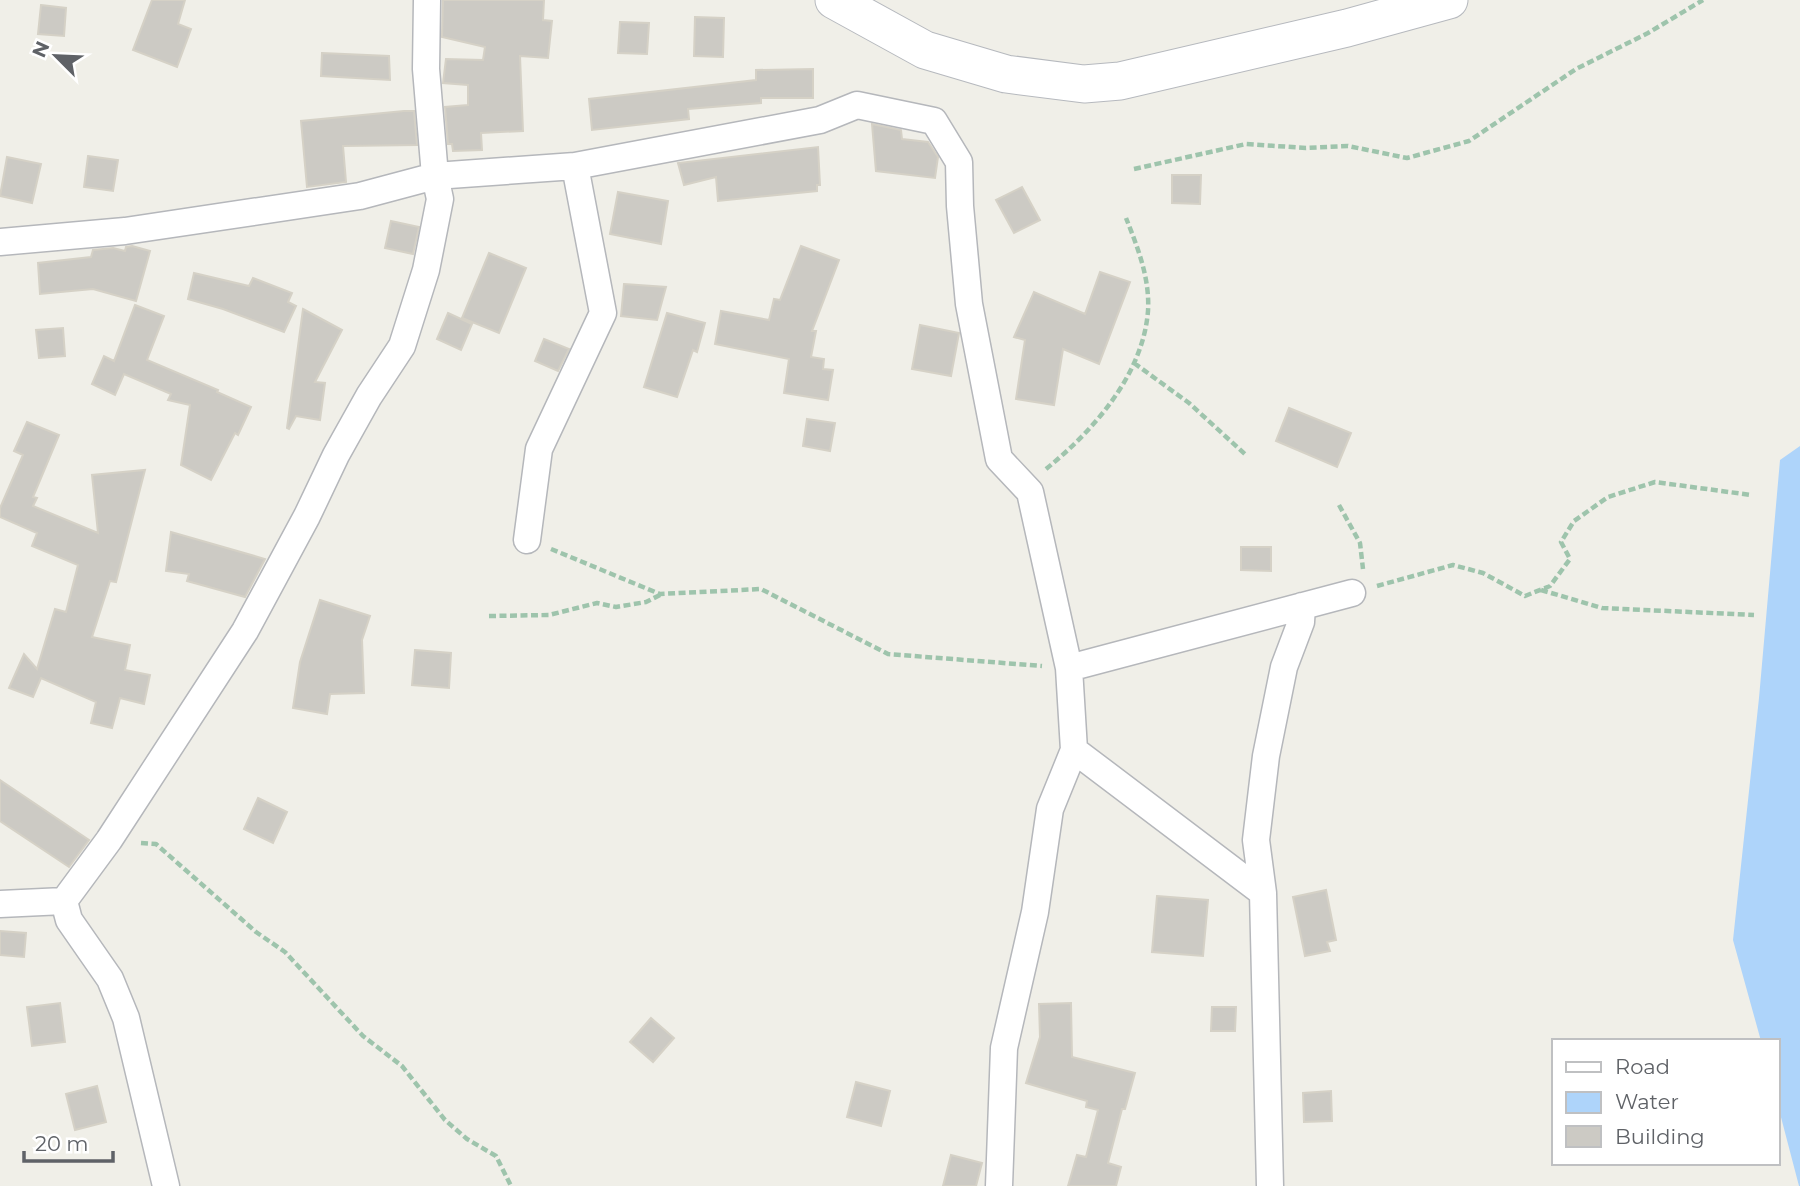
<svg xmlns="http://www.w3.org/2000/svg" width="1800" height="1186" font-family="Montserrat,sans-serif">
<style>
.water{fill:#aed4fa}
.building{fill:#cccac4;stroke:#d5d1c6;stroke-width:2}
.lines{fill:none;stroke-linecap:round;stroke-linejoin:round}
.street-casing{stroke:#b5b7bb;stroke-width:29}
.secondary-casing{stroke:#b6b9be;stroke-width:39}
.path{stroke:#9ec4ac;stroke-width:4.5;stroke-dasharray:7 3.5;stroke-linecap:butt}
.street{stroke:#fff;stroke-width:26}
.secondary{stroke:#fff;stroke-width:37}
</style>
<rect width="100%" height="100%" fill="#f0efe8"/>
<path class="water" d="M 1800,446 L 1800,1186 L 1799,1186 L 1777,1102 L 1777,1041 L 1761,1041 L 1733,940 L 1759,698 L 1780,460 Z"/>
<path class="building" d="M 152,0 L 185,0 L 178,24 L 191,29 L 177,67 L 133,50 Z
M 443,0 L 544,0 L 543,20 L 552,21 L 548,58 L 520,56 L 523,131 L 481,133 L 482,150 L 453,151 L 452,144 L 448,144 L 445,107 L 468,105 L 468,85 L 443,83 L 446,59 L 483,60 L 485,47 L 442,37 Z
M 41,5 L 66,8 L 64,36 L 38,34 Z
M 695,17 L 724,18 L 723,57 L 694,56 Z
M 620,22 L 649,23 L 647,54 L 618,53 Z
M 322,53 L 389,56 L 390,80 L 321,76 Z
M 813,69 L 813,98 L 761,98 L 761,103 L 688,109 L 689,119 L 592,130 L 589,99 L 756,80 L 756,70 Z
M 404,111 L 414,111 L 417,145 L 343,146 L 346,182 L 307,187 L 301,121 Z
M 872,124 L 901,130 L 902,139 L 928,142 L 938,157 L 935,178 L 876,171 Z
M 818,147 L 820,185 L 817,185 L 817,191 L 718,201 L 716,177 L 684,185 L 678,163 Z
M 88,156 L 118,160 L 113,191 L 84,187 Z
M 7,157 L 41,164 L 32,203 L 0,196 Z
M 1172,175 L 1201,175 L 1200,204 L 1172,203 Z
M 1022,187 L 1040,220 L 1014,233 L 996,200 Z
M 618,192 L 668,201 L 661,244 L 610,234 Z
M 391,221 L 419,227 L 413,254 L 385,248 Z
M 132,246 L 150,251 L 136,301 L 93,289 L 40,294 L 38,263 L 91,257 L 93,250 L 113,248 L 125,251 L 126,247 Z
M 801,246 L 839,260 L 812,331 L 816,331 L 811,357 L 824,359 L 823,369 L 833,370 L 828,400 L 784,393 L 789,359 L 715,344 L 721,311 L 769,320 L 774,299 L 780,300 Z
M 489,253 L 526,268 L 499,333 L 462,318 Z
M 1100,272 L 1130,282 L 1099,364 L 1063,349 L 1054,405 L 1016,399 L 1025,340 L 1014,337 L 1034,292 L 1085,314 Z
M 194,273 L 249,286 L 253,278 L 292,293 L 288,302 L 296,306 L 284,332 L 223,309 L 188,299 Z
M 624,284 L 666,287 L 657,320 L 621,316 Z
M 135,305 L 164,316 L 147,360 L 218,390 L 217,392 L 251,407 L 238,435 L 235,433 L 211,480 L 181,465 L 190,405 L 168,400 L 171,394 L 124,374 L 115,395 L 92,384 L 104,356 L 114,361 Z
M 303,309 L 342,330 L 315,382 L 325,383 L 320,420 L 296,416 L 289,429 L 287,428 Z
M 448,313 L 472,324 L 461,350 L 437,339 Z
M 667,313 L 705,323 L 697,352 L 693,350 L 677,397 L 644,387 Z
M 920,325 L 959,333 L 951,376 L 912,369 Z
M 63,328 L 65,356 L 39,358 L 36,330 Z
M 544,339 L 569,349 L 558,371 L 535,361 Z
M 1289,408 L 1351,433 L 1337,467 L 1276,441 Z
M 807,419 L 835,423 L 830,451 L 803,446 Z
M 27,422 L 59,435 L 33,497 L 37,498 L 33,506 L 98,533 L 92,475 L 145,470 L 116,582 L 110,581 L 92,637 L 130,645 L 125,670 L 150,675 L 144,704 L 120,698 L 112,728 L 91,723 L 96,702 L 41,678 L 33,697 L 9,688 L 24,654 L 37,669 L 55,609 L 66,612 L 78,565 L 32,546 L 37,533 L 0,517 L 0,508 L 23,455 L 14,451 Z
M 171,532 L 265,559 L 245,597 L 187,581 L 189,574 L 166,571 Z
M 1241,547 L 1271,547 L 1271,571 L 1241,570 Z
M 320,600 L 370,616 L 362,640 L 364,693 L 330,694 L 327,714 L 293,708 L 300,662 Z
M 415,650 L 451,653 L 449,688 L 412,685 Z
M 0,780 L 89,840 L 69,867 L 0,821 Z
M 258,798 L 287,812 L 273,843 L 244,829 Z
M 1326,890 L 1336,940 L 1327,942 L 1330,951 L 1305,956 L 1293,897 Z
M 1157,896 L 1208,900 L 1203,956 L 1152,952 Z
M 0,931 L 26,933 L 24,957 L 0,955 Z
M 60,1003 L 65,1042 L 32,1046 L 27,1007 Z
M 1071,1003 L 1072,1057 L 1135,1073 L 1125,1109 L 1122,1109 L 1108,1163 L 1121,1167 L 1116,1186 L 1068,1186 L 1077,1155 L 1086,1157 L 1098,1110 L 1086,1107 L 1087,1101 L 1026,1083 L 1040,1037 L 1039,1004 Z
M 1212,1007 L 1236,1007 L 1235,1031 L 1211,1031 Z
M 651,1018 L 674,1038 L 653,1062 L 630,1042 Z
M 856,1082 L 890,1091 L 881,1126 L 847,1117 Z
M 97,1086 L 106,1122 L 75,1130 L 66,1094 Z
M 1331,1091 L 1332,1121 L 1304,1122 L 1303,1093 Z
M 951,1155 L 982,1163 L 976,1186 L 943,1186 Z"/>
<g class="lines">
<defs>
<path id="street" d="M 0,242 L 125,231 L 360,196 L 435,176 L 426,69 L 427,0
M 527,540 L 539,449 L 603,313 L 575,166 L 820,120 L 857,105 L 934,121 L 959,162 L 960,206 L 969,304 L 999,459 L 1030,492 L 1069,668 L 1352,593
M 1069,668 L 1074,750 L 1263,893 L 1270,1186
M 1263,893 L 1256,840 L 1266,756 L 1284,667 L 1301,622 L 1302,606
M 64,901 L 69,920 L 110,979 L 126,1018 L 166,1186
M 0,904 L 64,901 L 109,840 L 245,631 L 307,516 L 336,455 L 369,396 L 402,346 L 426,270 L 440,199 L 435,176 L 575,166
M 999,1186 L 1004,1048 L 1035,912 L 1050,809 L 1074,750"/>
<path id="secondary" d="M 834,0 L 925,50 L 1006,74 L 1084,84 L 1120,81 L 1347,28 L 1449,0"/>
</defs>
<use href="#street" class="street-casing"/>
<use href="#secondary" class="secondary-casing"/>
<path class="path" d="M 1134,169 L 1246,144 L 1306,148 L 1348,146 L 1407,158 L 1469,141 L 1576,69 L 1648,33 L 1703,0
M 1134,363 L 1189,403 L 1247,456
M 1046,469 C 1093,431 1143,375 1148,311 C 1150,279 1138,248 1126,218
M 1339,505 L 1360,543 L 1363,569
M 551,549 L 660,594 L 761,589 L 888,654 L 1042,666
M 1377,586 L 1453,565 L 1483,573 L 1525,596 L 1550,586 L 1570,559 L 1561,542 L 1574,521 L 1608,497 L 1655,482 L 1751,495
M 1541,590 L 1602,608 L 1754,615
M 489,616 L 549,615 L 597,603 L 616,607 L 646,602 L 660,595
M 141,843 L 156,844 L 256,932 L 285,952 L 363,1036 L 402,1066 L 445,1120 L 467,1139 L 496,1156 L 511,1186"/>
<use href="#street" class="street"/>
<use href="#secondary" class="secondary"/>
</g>
<rect x="1552" y="1039" width="228" height="126" fill="#ffffff" stroke="#bfc0c2" stroke-width="2"/>
<rect x="1566" y="1062" width="35" height="10" fill="#ffffff" stroke="#bfc0c2" stroke-width="2"/>
<text x="1615" y="1074" font-size="21" fill="#5f6267">Road</text>
<rect x="1566" y="1092" width="35" height="21" fill="#aed4fa" stroke="#bfc0c2" stroke-width="2"/>
<text x="1615" y="1109" font-size="21" fill="#5f6267">Water</text>
<rect x="1566" y="1126" width="35" height="21" fill="#cccac4" stroke="#bfc0c2" stroke-width="2"/>
<text x="1615" y="1144" font-size="21" fill="#5f6267">Building</text>
<g transform="translate(56 56) rotate(294)" stroke="#ffffff" stroke-width="5" paint-order="stroke">
<path d="M0-5L12 26L0 18L-12 26Z" fill="#5f6267"/>
<text y="-10" font-size="19" font-weight="bold" text-anchor="middle" fill="#5f6267">N</text>
</g>
<path d="M24 1151v10h89v-10" fill="none" stroke="#5f6267" stroke-width="3.5"/>
<text x="35" y="1151" font-size="21" fill="#5f6267" stroke="#ffffff" stroke-width="5" paint-order="stroke">20 m</text>
</svg>
